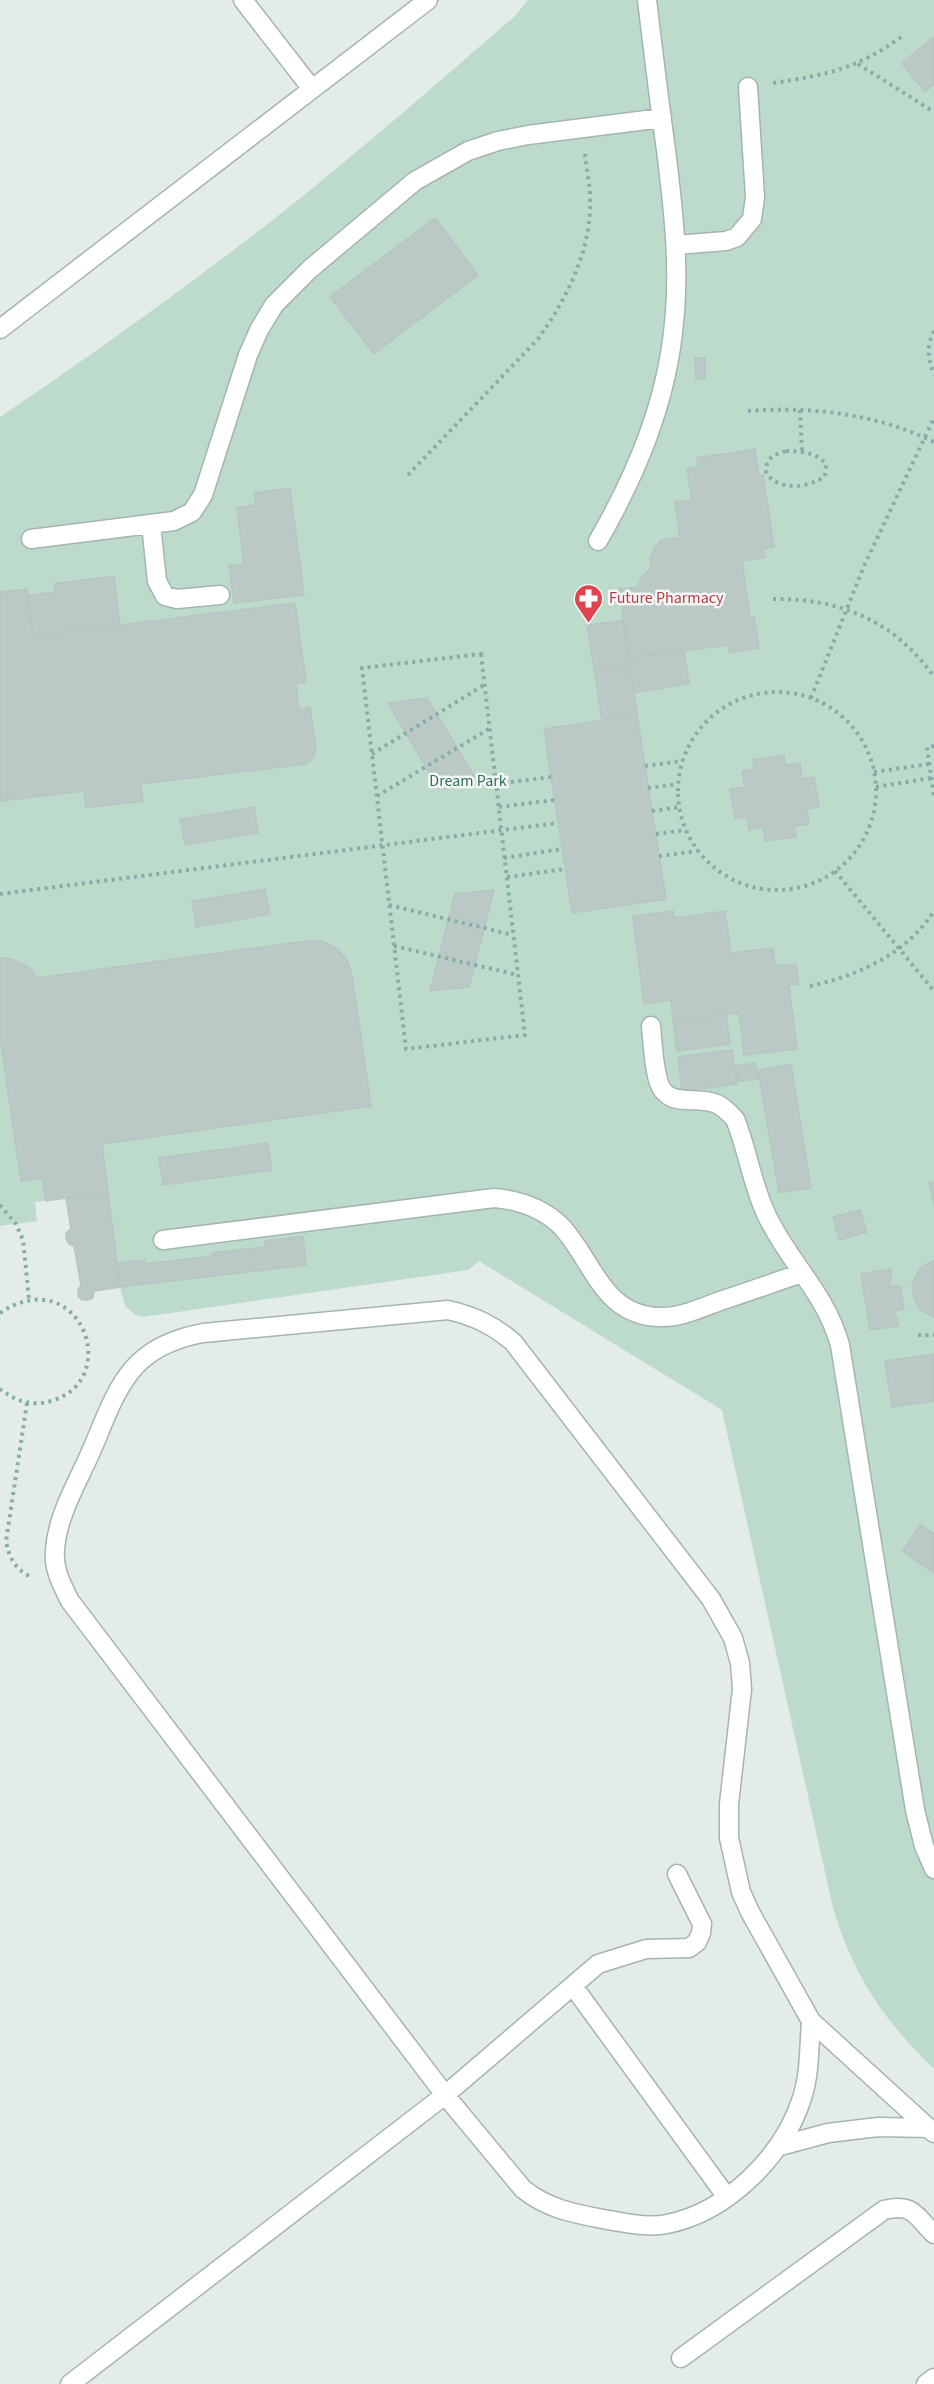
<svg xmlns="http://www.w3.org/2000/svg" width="934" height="2384" font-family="'Source Sans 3',sans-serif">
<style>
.green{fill:#bddbcb}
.building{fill:#bbc9c6;stroke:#b6c5c1;stroke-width:1.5}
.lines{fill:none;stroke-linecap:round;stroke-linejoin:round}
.minor-casing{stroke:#a6b4b1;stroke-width:21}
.path{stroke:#85ada8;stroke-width:4;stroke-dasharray:3 4.5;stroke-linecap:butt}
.minor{stroke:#fff;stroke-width:18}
.labels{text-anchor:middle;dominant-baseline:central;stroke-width:5;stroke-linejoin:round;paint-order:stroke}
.health-label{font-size:16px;fill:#be3a42;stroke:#f3f8f7;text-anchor:start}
.park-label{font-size:16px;fill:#317055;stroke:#f3f8f7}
</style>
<rect width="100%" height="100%" fill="#e3ece9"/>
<path class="green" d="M 528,0 L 934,0 L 934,2069 C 884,2021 853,1975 833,1908 L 722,1410 L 479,1261 L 468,1270 L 143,1317 L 136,1315 L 125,1306 L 120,1287 L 66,1198 L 35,1202 L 37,1221 L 0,1226 L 0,417 C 83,361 164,303 243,243 C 337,171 426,93 515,16 Z"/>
<path class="building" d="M 934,37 L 934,84 L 925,92 L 902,63 Z
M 435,218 L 478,275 L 374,354 L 330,297 Z
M 695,358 L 705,358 L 705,379 L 696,379 Z
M 755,449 L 759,476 L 763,475 L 774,547 L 763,549 L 765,557 L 742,561 L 750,617 L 754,617 L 759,648 L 729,653 L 728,645 L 629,658 L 619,589 L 638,587 L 642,576 L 651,569 L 650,558 L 654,549 L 660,541 L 670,538 L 680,539 L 675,502 L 692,500 L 687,469 L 698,467 L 697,458 Z
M 290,488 L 304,595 L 234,603 L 229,566 L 244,564 L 237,508 L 256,505 L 254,493 Z
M 114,576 L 120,625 L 33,636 L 27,596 L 55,592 L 54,584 Z
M 27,589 L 33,636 L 295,603 L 306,682 L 296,684 L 299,709 L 310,707 L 316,750 L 313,758 L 306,764 L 141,784 L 143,801 L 86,808 L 84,791 L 0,801 L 0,592 Z
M 623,621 L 630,664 L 594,669 L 587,625 Z
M 684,650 L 689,684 L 634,693 L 629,658 Z
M 630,664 L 637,715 L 602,720 L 594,669 Z
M 427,698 L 479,784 L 439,789 L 388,703 Z
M 637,715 L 666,899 L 572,913 L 544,729 Z
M 784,755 L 785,765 L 800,763 L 802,779 L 814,777 L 819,807 L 807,809 L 809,824 L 794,826 L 796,837 L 765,841 L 763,827 L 749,830 L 747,817 L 735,819 L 730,789 L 745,787 L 742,771 L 754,769 L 753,760 Z
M 254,807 L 258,833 L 185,845 L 180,819 Z
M 265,889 L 270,914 L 196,927 L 192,901 Z
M 494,890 L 469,987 L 430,991 L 455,894 Z
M 673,911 L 674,918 L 725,911 L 731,953 L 773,948 L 775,966 L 796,964 L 799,984 L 789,985 L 797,1049 L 744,1055 L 739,1013 L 673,1020 L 671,1000 L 644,1004 L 633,916 Z
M 306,941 L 322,941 L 336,948 L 347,960 L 352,975 L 371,1106 L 102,1144 L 108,1192 L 46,1201 L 42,1178 L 21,1181 L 0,1037 L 0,958 L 7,958 L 19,962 L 30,969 L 37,978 Z
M 726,1014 L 730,1044 L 677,1051 L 673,1020 Z
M 732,1050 L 737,1084 L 682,1091 L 678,1057 Z
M 756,1063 L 758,1079 L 738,1081 L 736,1066 Z
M 791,1064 L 811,1188 L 779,1193 L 758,1070 Z
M 268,1143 L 272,1170 L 163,1185 L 159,1158 Z
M 934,1182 L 934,1206 L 929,1183 Z
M 108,1192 L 120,1287 L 94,1291 L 93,1298 L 88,1300 L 82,1300 L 78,1296 L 78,1290 L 81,1285 L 74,1246 L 69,1244 L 66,1239 L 66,1233 L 71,1229 L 66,1198 Z
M 860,1210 L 867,1232 L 839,1240 L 833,1217 Z
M 303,1236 L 306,1265 L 120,1287 L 117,1263 L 145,1260 L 145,1264 L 212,1256 L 212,1253 L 266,1247 L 265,1241 Z
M 934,1260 L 934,1318 L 919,1309 L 914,1298 L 912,1286 L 916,1275 L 923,1266 Z
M 891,1269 L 890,1286 L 900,1286 L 904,1309 L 894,1311 L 899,1326 L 870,1330 L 861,1274 Z
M 934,1354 L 934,1401 L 892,1407 L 885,1361 Z
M 920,1525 L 934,1534 L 934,1573 L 903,1551 Z"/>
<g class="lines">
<defs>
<path id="minor" d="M 243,0 L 312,89
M 676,245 L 726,241 L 737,237 L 752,219 L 755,197 L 748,87
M 0,329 L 428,0
M 151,524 L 157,581 L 165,596 L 177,599 L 220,595
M 31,539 L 174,521 L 192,512 L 203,495 L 248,355 L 259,330 L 274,305 L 310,269 L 415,181 L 468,151 L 498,141 L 528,135 L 662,118
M 598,541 C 637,473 667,401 674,323 C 680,264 673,207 666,150 C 659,100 653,50 647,0
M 651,1026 C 653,1044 653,1065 659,1083 C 668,1109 697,1095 717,1104 C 724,1107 729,1113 735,1119 C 748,1151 752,1185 767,1216 C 790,1264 825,1292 840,1345 L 915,1810 L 924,1846 L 934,1869
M 163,1240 L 494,1198 C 518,1200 542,1208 560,1225 C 593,1259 601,1315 659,1317 C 680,1318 701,1308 720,1301 C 748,1292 775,1282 802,1273
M 573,1986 L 726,2196
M 811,2021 C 809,2046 810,2074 802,2098 C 784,2155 728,2212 667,2224 C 648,2228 628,2223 608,2220 C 577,2214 549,2210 523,2189 L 445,2095 L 70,1601 C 62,1585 53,1569 55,1550 C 57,1517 76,1485 89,1456 C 102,1428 112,1394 132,1370 C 150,1348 176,1338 203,1333 L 448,1310 C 474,1316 493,1325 513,1342 L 711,1599 L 733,1638 L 740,1663 L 742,1689 L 729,1804 L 729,1838 L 741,1892 L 750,1912 L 811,2021 L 934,2133
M 780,2146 L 828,2133 L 878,2127 L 929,2128
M 681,2358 L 884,2210 C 913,2203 915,2215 934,2234
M 70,2384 L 445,2095 L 598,1964 L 646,1949 L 689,1948 L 697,1942 L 701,1933 L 702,1924 L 677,1874
M 926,2384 L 934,2378"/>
</defs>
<use href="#minor" class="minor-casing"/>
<path class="path" d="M 858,64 L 934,112
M 773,83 C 826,75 857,69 901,37
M 934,331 C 926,347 928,359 934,375
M 800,410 L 802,452
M 748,411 C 811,406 877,414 934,442
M 786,451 C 800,451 816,452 826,464 L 825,476 C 810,488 777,492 766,472 C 766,458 773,455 786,451 Z
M 408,475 L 538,339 C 568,297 593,247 590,194 C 589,180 586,166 585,153
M 773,599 C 839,598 895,621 934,677
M 481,654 L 525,1035 L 406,1049 L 362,668 Z
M678 791a99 99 0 1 1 198 0a99 99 0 1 1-198 0Z
M 811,698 L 864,566 L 934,418
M 934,746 L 927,747 L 934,797
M 372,754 L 484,685
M 645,766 L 682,761
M 874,772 L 929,764
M 496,784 L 551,777
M 876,787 L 931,778
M 648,788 L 678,784
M 377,796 L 489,729
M 499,807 L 554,800
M 652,811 L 679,807
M 656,834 L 686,830
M 659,856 L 698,851
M 504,858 L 562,849
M 835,871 L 934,991
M 507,877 L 565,869
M 0,894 L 558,823
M 389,905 L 513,935
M 394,946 L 518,975
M 810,986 C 857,976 907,954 934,911
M 0,1205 L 16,1224 L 23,1240 L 29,1299
M 0,1313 C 79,1260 125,1380 51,1401 C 31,1407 16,1401 0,1389
M 918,1335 L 934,1335
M 27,1403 L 6,1541 C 9,1558 15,1569 31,1577"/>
<use href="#minor" class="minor"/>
</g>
<defs>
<symbol id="pharmacy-pin" viewBox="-11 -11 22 30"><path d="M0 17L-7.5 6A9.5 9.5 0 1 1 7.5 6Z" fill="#e0444e" stroke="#f3f8f7"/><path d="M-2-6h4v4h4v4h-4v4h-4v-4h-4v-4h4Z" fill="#fff"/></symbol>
</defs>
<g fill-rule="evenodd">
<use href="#pharmacy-pin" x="572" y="582" width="33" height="45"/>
</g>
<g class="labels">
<g class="health-label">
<text x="609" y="598">Future Pharmacy</text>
</g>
<g class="park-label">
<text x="468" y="781">Dream Park</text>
</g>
</g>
</svg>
